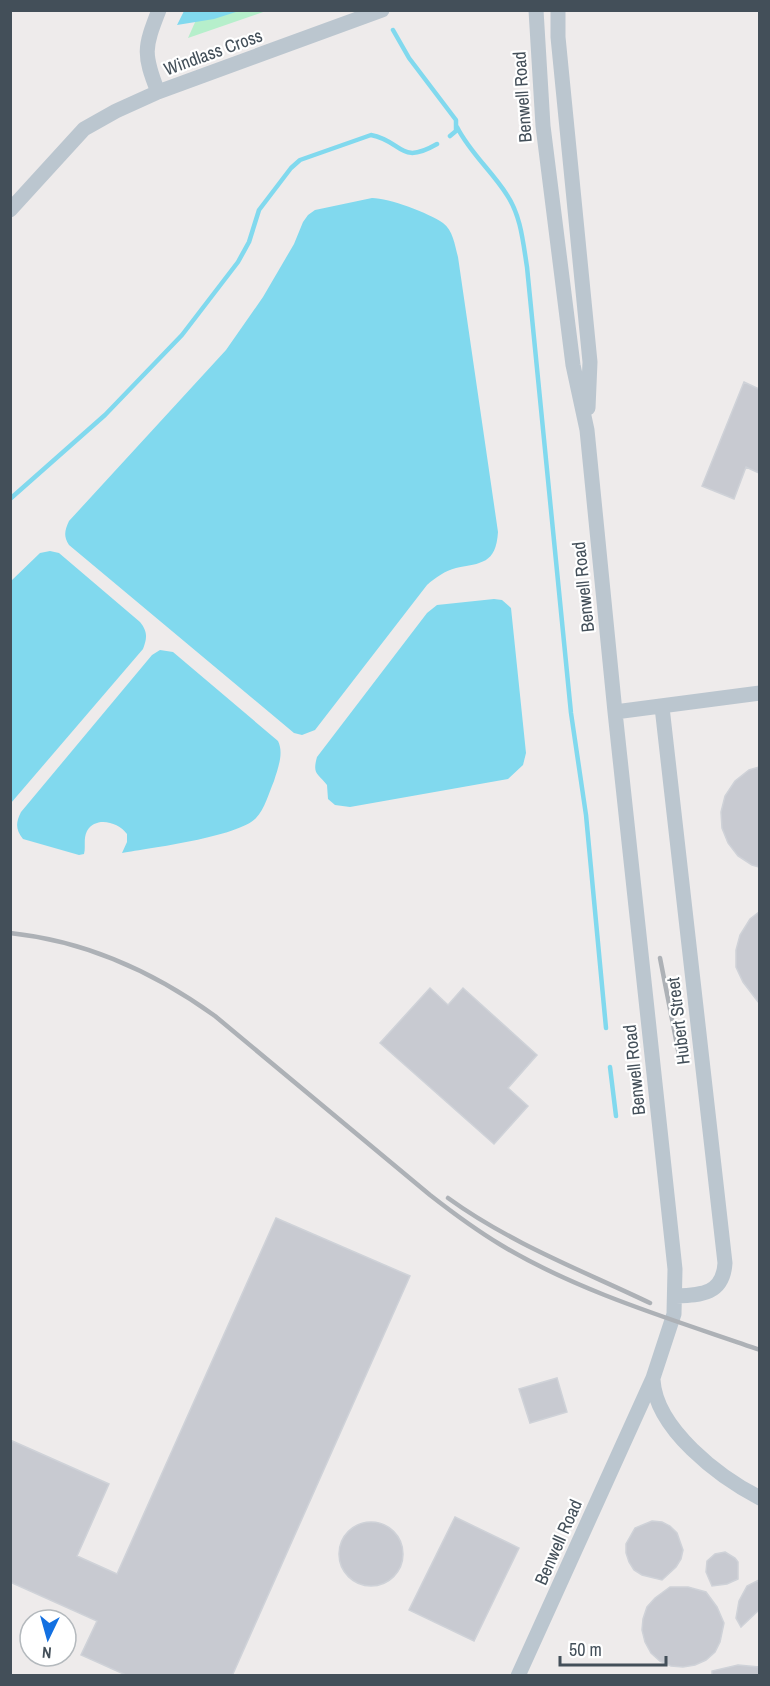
<svg xmlns="http://www.w3.org/2000/svg" width="770" height="1686" font-family="'Archivo Narrow',sans-serif">
<style>
.green{fill:#b6efcb}
.water{fill:#81d9ee}
.lines{fill:none;stroke-linecap:round;stroke-linejoin:round}
.stream{stroke:#81d9ee;stroke-width:4.5}
.building{fill:#c8cad1;stroke:#cfd2d8;stroke-width:1.5}
.street{stroke:#bbc6cf;stroke-width:15}
.rail{stroke:#adb1b6;stroke-width:4.5}
.labels{text-anchor:middle;dominant-baseline:central;stroke-width:4.5;stroke-linejoin:round;paint-order:stroke}
.street-label{font-size:18px;fill:#434f59;stroke:#fff}
</style>
<rect width="100%" height="100%" fill="#eeebeb"/>
<path class="green" d="M 200,11 L 266,11 L 188,38 Z"/>
<path class="water" d="M 184,11 L 184,10 L 239,11 L 214,19 L 177,25 Z
M 372,198 C 389,198 429,213 443,223 C 453,230 455,246 458,257 L 498,532 C 496,564 481,563 456,568 C 445,571 436,577 427,585 L 315,730 L 302,735 L 294,733 L 69,545 C 63,536 65,530 69,521 L 226,350 L 263,297 L 294,244 L 303,222 L 308,215 L 315,210 Z
M 50,551 L 59,553 L 140,622 C 148,632 147,638 143,649 L 11,803 L 11,581 L 40,553 Z
M 494,599 L 502,600 L 511,608 L 526,753 L 523,765 L 508,779 L 350,807 L 335,805 L 328,799 L 327,785 C 318,773 312,775 317,757 L 427,613 L 437,605 Z
M 160,650 L 173,652 L 278,741 C 284,753 278,768 274,781 C 269,792 265,809 256,818 C 238,837 150,848 122,853 L 127,842 L 127,834 C 118,822 96,816 87,831 C 83,839 86,847 84,854 L 79,855 L 23,839 C 15,829 16,822 21,812 L 152,655 Z"/>
<g class="lines">
<path class="stream" d="M 393,30 L 409,58 L 456,120 L 456,131 L 450,136
M 457,127 C 470,153 492,171 507,195 C 521,216 523,242 527,267 L 571,713 L 586,815 L 606,1028
M 10,499 L 105,415 L 182,335 L 238,262 L 249,242 L 259,210 L 291,168 L 300,160 L 371,135 C 403,141 399,166 437,144
M 610,1067 L 616,1116"/>
</g>
<path class="building" d="M 744,382 L 759,389 L 759,473 L 746,467 L 734,499 L 702,486 Z
M 759,767 L 759,867 L 752,865 L 738,856 L 728,843 L 722,828 L 721,812 L 725,796 L 735,781 L 749,770 Z
M 759,912 L 759,1003 L 743,982 L 736,967 L 736,950 L 740,935 L 750,919 Z
M 430,988 L 448,1005 L 463,988 L 537,1055 L 508,1088 L 528,1106 L 494,1144 L 380,1043 Z
M 276,1218 L 410,1276 L 232,1676 L 128,1676 L 81,1655 L 97,1621 L 10,1582 L 10,1440 L 109,1484 L 77,1556 L 117,1574 Z
M 557,1378 L 567,1412 L 530,1423 L 519,1389 Z
M 455,1517 L 519,1548 L 474,1641 L 409,1610 Z
M 652,1521 L 662,1522 L 670,1526 L 677,1533 L 683,1550 L 681,1559 L 676,1567 L 662,1580 L 642,1575 L 634,1570 L 629,1562 L 626,1553 L 626,1544 L 635,1528 Z
M339 1554a32 32 0 1 1 64 0a32 32 0 1 1-64 0Z
M 725,1552 L 735,1558 L 738,1562 L 738,1579 L 727,1584 L 712,1586 L 706,1572 L 707,1561 L 715,1554 Z
M 759,1580 L 759,1610 L 741,1627 L 736,1618 L 739,1601 L 747,1586 Z
M 670,1587 L 688,1587 L 706,1592 L 717,1607 L 724,1623 L 720,1642 L 715,1652 L 706,1660 L 695,1665 L 683,1667 L 671,1666 L 660,1661 L 651,1653 L 645,1642 L 642,1630 L 643,1619 L 647,1607 L 655,1598 Z
M 738,1665 L 759,1667 L 759,1676 L 712,1676 L 712,1671 Z"/>
<g class="lines">
<path class="street" d="M 558,10 L 558,37 L 590,362 L 588,408
M 158,92 L 382,10
M 10,210 L 84,129 L 116,111 L 158,92 C 143,54 144,48 159,10
M 662,707 L 725,1263 C 723,1294 702,1295 676,1296
M 615,712 L 760,693
M 653,1380 C 656,1429 719,1477 760,1498
M 518,1676 L 653,1378 L 674,1314 L 675,1269 L 615,712 L 587,430 L 573,365 L 543,126 L 536,10"/>
<path class="rail" d="M 10,933 C 86,941 154,972 215,1016 L 430,1195 C 453,1213 476,1230 501,1245 C 579,1292 674,1320 760,1350
M 660,958 L 680,1060
M 448,1198 C 510,1243 581,1270 650,1303"/>
</g>
<g class="labels">
<g class="street-label">
<text transform="translate(213 52) rotate(-20)">Windlass Cross</text>
<text transform="translate(522 97) rotate(-94)">Benwell Road</text>
<text transform="translate(583 587) rotate(-96)">Benwell Road</text>
<text transform="translate(678 1021) rotate(-97)">Hubert Street</text>
<text transform="translate(634 1070) rotate(-96)">Benwell Road</text>
<text transform="translate(558 1542) rotate(-66)">Benwell Road</text>
</g>
</g>
<rect width="770" height="1686" fill="none" stroke="#434f59" stroke-width="24"/>
<g transform="translate(48 1638) rotate(185)"><circle r="28" fill="#ffffff" stroke="#b4b9bd" stroke-width="1.5"/>
<path d="M0-4.5L10 22L0 15L-10 22Z" fill="#1370e1"/>
<text y="-9" font-size="16" font-weight="bold" text-anchor="middle" fill="#434f59">N</text>
</g>
<path d="M560 1656v9h106v-9" fill="none" stroke="#434f59" stroke-width="3"/>
<text x="569" y="1656" font-size="18" fill="#434f59" stroke="#ffffff" stroke-width="4.5" paint-order="stroke">50 m</text>
</svg>
